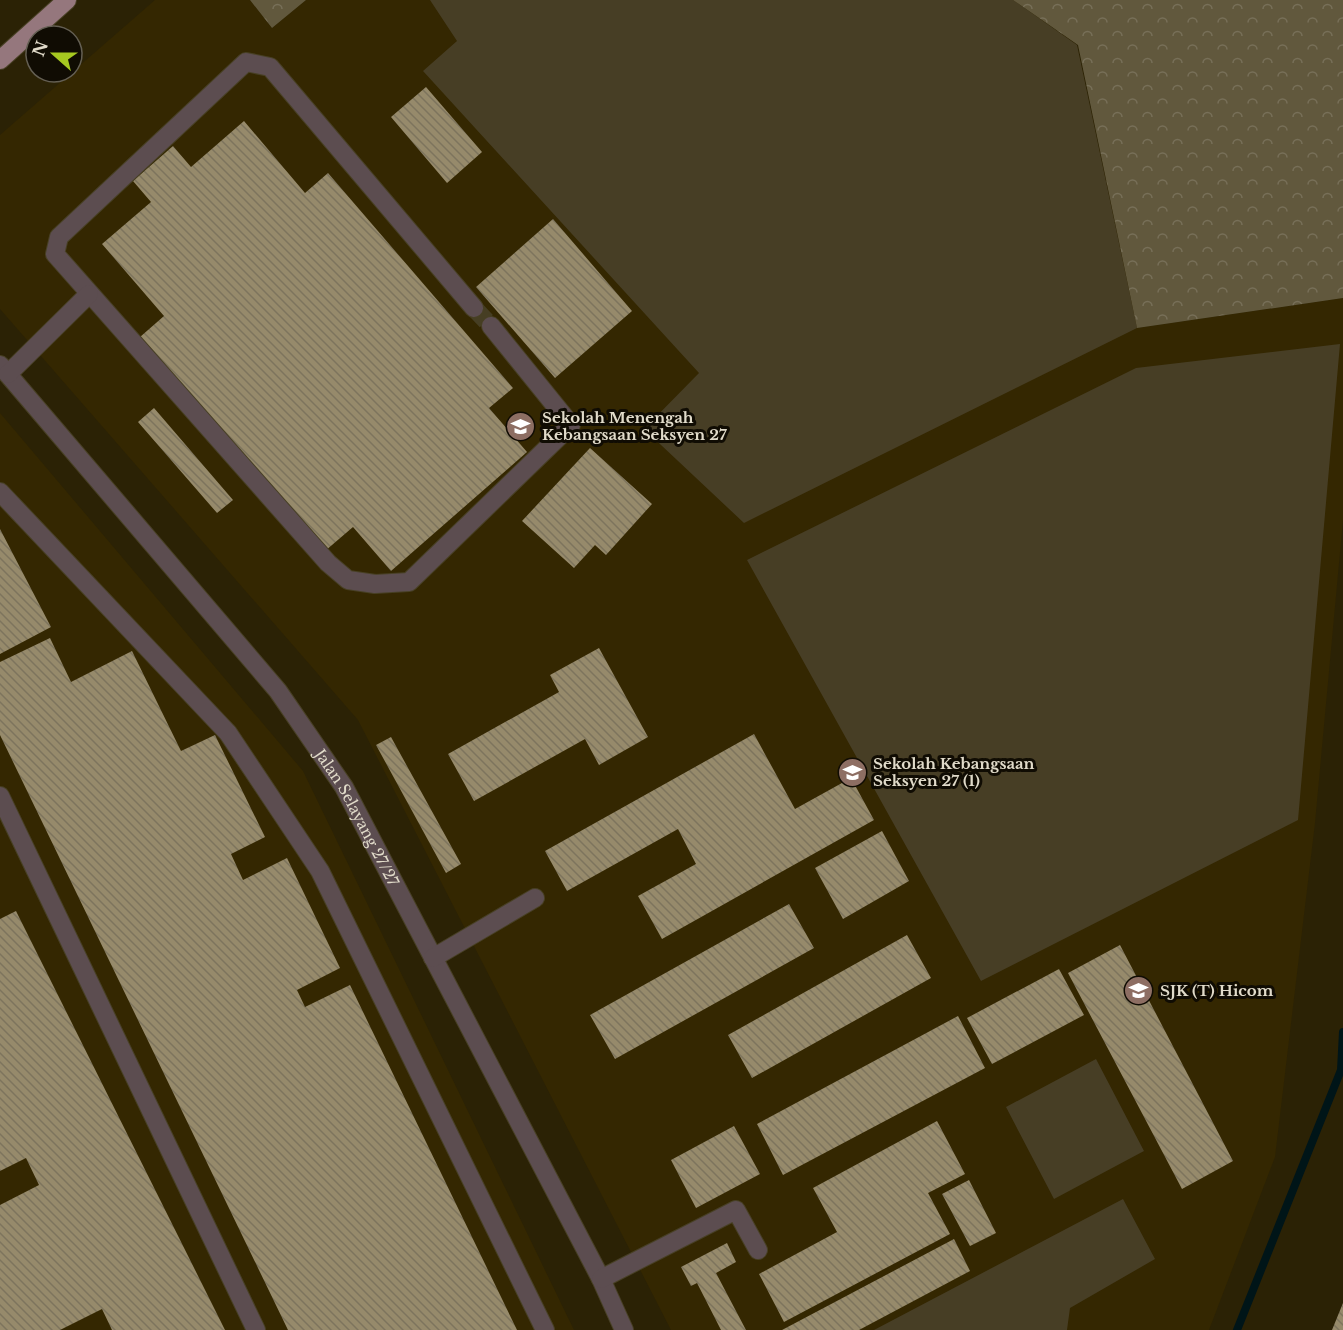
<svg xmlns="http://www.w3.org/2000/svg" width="1343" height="1330" font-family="'Libre Baskerville',serif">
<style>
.built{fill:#342701}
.grass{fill:#473e25}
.forest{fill:url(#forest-crowns)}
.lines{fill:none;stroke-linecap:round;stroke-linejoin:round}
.stream{stroke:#001518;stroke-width:8}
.building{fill:url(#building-back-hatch)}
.minor-tunnel{stroke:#463e23;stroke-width:18;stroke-dasharray:18 9;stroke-linecap:butt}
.minor-casing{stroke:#484025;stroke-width:20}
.major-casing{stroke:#484025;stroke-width:20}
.minor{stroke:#5c4d50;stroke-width:18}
.major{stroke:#95777d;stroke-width:18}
.labels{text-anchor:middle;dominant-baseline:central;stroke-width:6;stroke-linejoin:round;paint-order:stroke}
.poi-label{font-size:15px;font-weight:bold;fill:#e1dbca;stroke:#100c03;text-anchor:start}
.street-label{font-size:15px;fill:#e1dbca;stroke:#100c03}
</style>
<defs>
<pattern id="forest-crowns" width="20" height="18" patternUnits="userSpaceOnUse" patternTransform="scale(1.5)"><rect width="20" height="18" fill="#61583d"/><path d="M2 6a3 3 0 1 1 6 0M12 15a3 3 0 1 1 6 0" fill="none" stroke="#776f58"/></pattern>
<pattern id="building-back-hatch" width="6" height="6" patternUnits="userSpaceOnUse" patternTransform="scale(1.5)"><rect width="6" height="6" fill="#968a6b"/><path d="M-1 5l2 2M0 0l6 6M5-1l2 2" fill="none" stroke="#7d745d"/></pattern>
</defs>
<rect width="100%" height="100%" fill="#2b2205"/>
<path class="built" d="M 155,0 L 250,0 L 272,28 L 306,0 L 1013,0 L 1077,45 L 1137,328 L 1343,298 L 1343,520 L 1315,823 L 1275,1157 L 1209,1330 L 671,1330 L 358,720 L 0,309 L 0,135 Z
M 0,413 L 303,771 L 574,1330 L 0,1330 Z"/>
<path class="grass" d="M 430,0 L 1013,0 L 1077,45 L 1137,328 L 744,523 L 644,429 L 699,373 L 423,71 L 457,41 Z
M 1340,344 L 1298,820 L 981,981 L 747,560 L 1136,368 Z
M 1096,1059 L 1144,1151 L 1054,1199 L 1006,1107 Z
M 1123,1199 L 1155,1259 L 1070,1308 L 1067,1330 L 874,1330 Z"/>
<path class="forest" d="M 250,0 L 306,0 L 272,28 Z
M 1013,0 L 1343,0 L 1343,298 L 1137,328 L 1078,45 Z"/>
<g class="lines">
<path class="stream" d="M 1237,1330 L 1341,1070 L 1343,1032"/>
</g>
<path class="building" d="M 426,87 L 482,152 L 447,183 L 391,117 Z
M 244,121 L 305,193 L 328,173 L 513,388 L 489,408 L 527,452 L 391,571 L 353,527 L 325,551 L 140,337 L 164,316 L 102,244 L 151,202 L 133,181 L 173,146 L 191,167 Z
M 553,219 L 632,311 L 555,378 L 476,287 Z
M 154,408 L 233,500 L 217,513 L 138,422 Z
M 590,448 L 652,504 L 606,555 L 595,545 L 574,568 L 522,521 Z
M 0,529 L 51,627 L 0,654 Z
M 50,638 L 71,682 L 132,651 L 181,751 L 215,735 L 265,837 L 231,854 L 243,880 L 287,858 L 340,968 L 297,990 L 305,1007 L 350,985 L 517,1330 L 288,1330 L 0,735 L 0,662 Z
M 599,648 L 648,737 L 599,765 L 585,739 L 474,801 L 448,754 L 559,692 L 550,675 Z
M 754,734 L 795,809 L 851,778 L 874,820 L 662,939 L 638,896 L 696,864 L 678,829 L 567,891 L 545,851 Z
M 391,737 L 461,864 L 446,873 L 376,745 Z
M 882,831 L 909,881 L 843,919 L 815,868 Z
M 789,904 L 814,948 L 615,1059 L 590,1015 Z
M 16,911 L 225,1330 L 112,1330 L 102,1309 L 60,1330 L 0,1330 L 0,1205 L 39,1185 L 26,1158 L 0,1171 L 0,919 Z
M 907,935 L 931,978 L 752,1078 L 728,1035 Z
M 1120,945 L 1233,1161 L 1182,1189 L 1068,973 Z
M 1059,969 L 1084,1015 L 992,1064 L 967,1018 Z
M 958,1016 L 985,1068 L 783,1175 L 757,1124 Z
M 937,1121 L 965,1174 L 928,1193 L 950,1234 L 784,1322 L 759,1274 L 837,1232 L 813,1188 Z
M 734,1126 L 760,1174 L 696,1208 L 671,1160 Z
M 969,1180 L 996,1233 L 970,1246 L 942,1194 Z
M 954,1239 L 970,1271 L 859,1330 L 782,1330 Z
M 727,1243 L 736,1262 L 716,1273 L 746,1330 L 721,1330 L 697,1283 L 691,1286 L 681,1267 Z
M 1343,1303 L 1343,1330 L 1332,1330 Z"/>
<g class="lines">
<path class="minor-tunnel" d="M 474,308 L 491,326"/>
<defs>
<g id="minor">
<path d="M 474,308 L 270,67 L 246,62 L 59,237 L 55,254 L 328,563 L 348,580 L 375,584 L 409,582 L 571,425 L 491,326"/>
<path id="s1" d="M 0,365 L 278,691 L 344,787 L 601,1279 L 624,1330"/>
<path d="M 8,374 L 89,294"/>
<path d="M 0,492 L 228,733 L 320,871 L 545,1330"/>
<path d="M 0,796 L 256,1330"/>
<path d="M 433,958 L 535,898"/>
<path d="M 601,1279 L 736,1210 L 758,1250"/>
</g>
<path id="major" d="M 0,60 L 67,0"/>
</defs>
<use href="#minor" class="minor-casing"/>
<use href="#major" class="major-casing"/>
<use href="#minor" class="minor"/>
<use href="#major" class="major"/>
</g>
<defs>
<symbol id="school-disc" viewBox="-11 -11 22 22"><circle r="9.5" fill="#8d6e63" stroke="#100c03"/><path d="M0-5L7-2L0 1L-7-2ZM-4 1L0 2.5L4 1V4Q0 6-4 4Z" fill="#fff"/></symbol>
</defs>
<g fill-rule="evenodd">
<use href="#school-disc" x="504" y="410" width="33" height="33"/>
<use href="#school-disc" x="836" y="756" width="33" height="33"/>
<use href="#school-disc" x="1122" y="974" width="33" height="33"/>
</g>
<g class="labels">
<g class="poi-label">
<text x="542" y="417">Sekolah Menengah<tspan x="542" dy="17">Kebangsaan Seksyen 27</tspan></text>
<text x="873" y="763">Sekolah Kebangsaan<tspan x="873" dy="17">Seksyen 27 (1)</tspan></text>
<text x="1160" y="990">SJK (T) Hicom</text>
</g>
<g class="street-label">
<text stroke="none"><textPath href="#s1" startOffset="578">Jalan Selayang 27/27</textPath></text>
</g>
</g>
<g transform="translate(54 54) rotate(291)"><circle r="28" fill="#100c03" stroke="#645f53" stroke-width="1.5"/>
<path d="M0-4.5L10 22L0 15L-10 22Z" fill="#a6c820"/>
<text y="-9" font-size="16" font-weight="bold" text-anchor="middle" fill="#e1dbca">N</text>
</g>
</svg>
